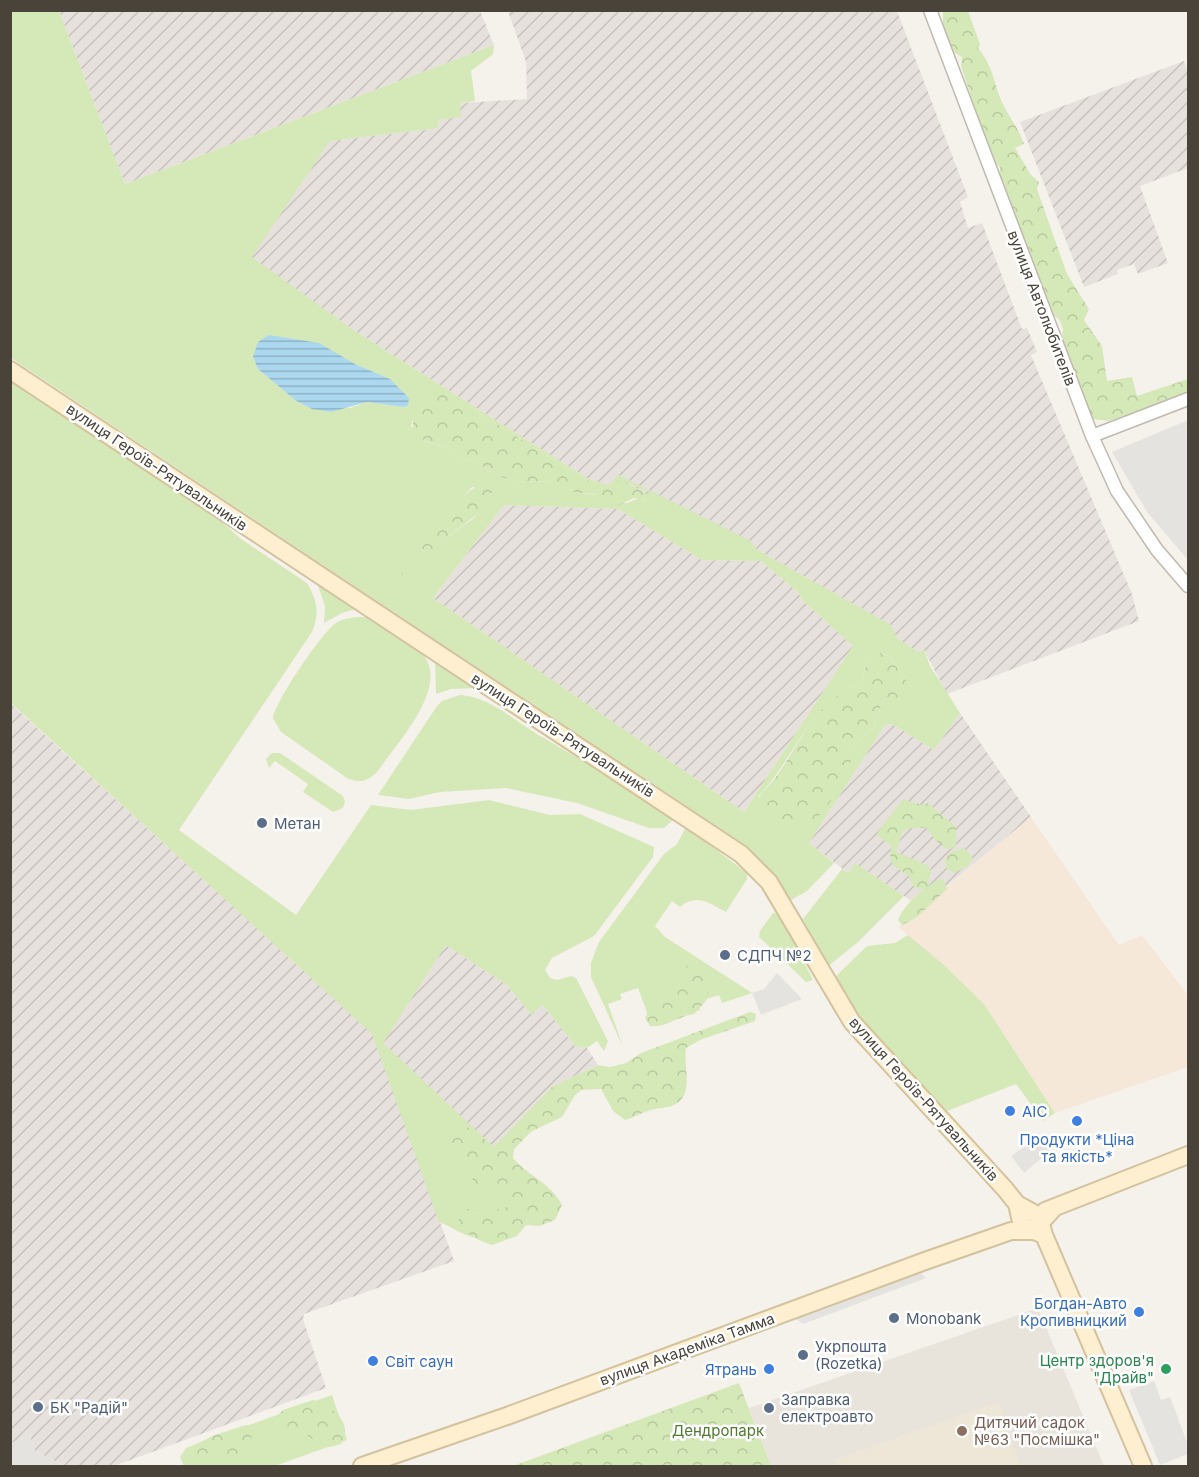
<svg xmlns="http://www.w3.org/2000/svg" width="1199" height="1477" font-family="Inter,sans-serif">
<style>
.residential{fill:#e9e4db}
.commercial{fill:#f6e8d9}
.industrial{fill:url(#industrial-furrows)}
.education{fill:#eee6d7}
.green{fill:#d5e8b7;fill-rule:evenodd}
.forest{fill:url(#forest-crowns)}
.parking{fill:#e5e3e0}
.water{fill:url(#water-rules)}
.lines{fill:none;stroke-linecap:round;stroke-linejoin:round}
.street-casing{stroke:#c1b9af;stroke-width:15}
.secondary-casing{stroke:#d3c29e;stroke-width:20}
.street{stroke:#fff;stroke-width:12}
.secondary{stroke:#fdefcf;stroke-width:16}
.service-dot{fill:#5c6f8a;stroke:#fff;stroke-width:2}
.shop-dot{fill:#3f7fe0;stroke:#fff;stroke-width:2}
.leisure-dot{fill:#2e9e5b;stroke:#fff;stroke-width:2}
.education-dot{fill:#8d6e63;stroke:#fff;stroke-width:2}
.labels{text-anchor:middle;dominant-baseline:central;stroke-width:5;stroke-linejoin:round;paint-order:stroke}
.street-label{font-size:15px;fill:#4a433a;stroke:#fff}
.service-label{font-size:15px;fill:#4e5e75;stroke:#fff;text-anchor:start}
.shop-label{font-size:15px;fill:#366cbe;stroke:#fff;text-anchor:start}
.leisure-label{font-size:15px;fill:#27864d;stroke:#fff;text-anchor:end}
.education-label{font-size:15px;fill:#785e54;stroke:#fff;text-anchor:start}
.park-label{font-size:15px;fill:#507b2e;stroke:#fff}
</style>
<defs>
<pattern id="industrial-furrows" width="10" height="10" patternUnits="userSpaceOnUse" patternTransform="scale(1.5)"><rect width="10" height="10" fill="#e6e1dd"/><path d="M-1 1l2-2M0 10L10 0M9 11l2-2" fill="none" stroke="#c7c2be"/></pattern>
<pattern id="forest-crowns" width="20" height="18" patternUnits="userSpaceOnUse" patternTransform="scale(1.5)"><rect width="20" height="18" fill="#d5e8b7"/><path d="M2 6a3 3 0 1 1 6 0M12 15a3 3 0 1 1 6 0" fill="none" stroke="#b8c89e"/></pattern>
<pattern id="water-rules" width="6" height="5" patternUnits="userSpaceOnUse" patternTransform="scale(1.5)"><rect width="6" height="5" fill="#acd8ef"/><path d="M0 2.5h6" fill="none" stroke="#8eb1c3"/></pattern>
</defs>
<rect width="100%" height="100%" fill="#f5f2ec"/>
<path class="residential" d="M 1038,1308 L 1104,1466 L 771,1466 L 749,1408 Z"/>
<path class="commercial" d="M 1031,817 L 1119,945 L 1142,935 L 1188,995 L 1188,1067 L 1055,1113 L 984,1004 L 944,965 L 898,927 Z"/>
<path class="industrial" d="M 59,11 L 480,11 L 494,45 L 125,184 Z
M 508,11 L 897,11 L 968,197 L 960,202 L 968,228 L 982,223 L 1022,329 L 1027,328 L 1037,352 L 1031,355 L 1132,594 L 1139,621 L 947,694 L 924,650 L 918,652 L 896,638 L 890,625 L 756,549 L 750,541 L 587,478 L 355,331 L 251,257 L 330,141 L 439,128 L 438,120 L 460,103 L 527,99 L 526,62 Z
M 1184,61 L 1188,72 L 1188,168 L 1140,186 L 1168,263 L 1138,274 L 1134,264 L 1117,270 L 1118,274 L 1084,287 L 1020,122 Z
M 504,505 L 618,509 L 702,560 L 761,561 L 799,593 L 801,599 L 853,646 L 744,812 L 433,598 Z
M 10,703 L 373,1034 L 454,1261 L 304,1314 L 303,1319 L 326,1388 L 114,1466 L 65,1466 L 35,1451 L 30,1436 L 11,1443 Z
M 960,713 L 1031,817 L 921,907 L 855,864 L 848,873 L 809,843 L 885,725 L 892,724 L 934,750 Z
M 446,945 L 507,985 L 531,1014 L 543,1005 L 575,1046 L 587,1048 L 598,1065 L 553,1086 L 493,1147 L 382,1043 Z"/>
<path class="education" d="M 998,1402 L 1020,1466 L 837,1466 L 834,1460 Z"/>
<path class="green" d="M 10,11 L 59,11 L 125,184 L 494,45 L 493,54 L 471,71 L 475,101 L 460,103 L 461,117 L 438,120 L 439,128 L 330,141 L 252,257 L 355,331 L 587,478 L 608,485 L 619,475 L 751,541 L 756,549 L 891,625 L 897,638 L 918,652 L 924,650 L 930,666 L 960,713 L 934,750 L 892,724 L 885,725 L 809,843 L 834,863 L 807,891 L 791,900 L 766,865 L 742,843 L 11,358 ZM 253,357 L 355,364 L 390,379 L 404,407 L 367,402 L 350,408 L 295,400 L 258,369 ZM 445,392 L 586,480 L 607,485 L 626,482 L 649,492 L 646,501 L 639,498 L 627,503 L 607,503 L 600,495 L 576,493 L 554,482 L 516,481 L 501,477 L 474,461 L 463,459 L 447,448 L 424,441 L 411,426 L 413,419 ZM 472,487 L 495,490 L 484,500 L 474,518 L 438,544 L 455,506 ZM 504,505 L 618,509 L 702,560 L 761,561 L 799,593 L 801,599 L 853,646 L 744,812 L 433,598 ZM 882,653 L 889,656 L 911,687 L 883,700 L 874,728 L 850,747 L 840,782 L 832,800 L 758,797 C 796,756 807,707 861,682 L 867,663 Z
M 10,380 L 211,512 L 241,539 L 307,583 C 317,600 320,613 312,632 L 179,830 L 296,915 L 371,805 L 411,810 L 489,800 L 550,815 L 580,814 L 654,847 L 653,857 L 594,936 L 552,958 L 545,970 L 550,978 L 557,980 L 571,976 L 576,978 L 608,1041 L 604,1051 L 597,1041 L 587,1048 L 575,1046 L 543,1005 L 531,1014 L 507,985 L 446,945 L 383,1043 L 555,1204 C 539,1211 491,1237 478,1237 C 464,1238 452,1226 439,1222 L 372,1034 L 11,703 Z
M 317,583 L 356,609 L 342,613 L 324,623 L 325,606 Z
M 363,617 L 372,619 C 387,629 405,638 419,650 C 455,683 397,742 378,771 C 369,781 359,784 347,778 L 281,732 L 273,718 C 275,702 322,632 336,623 C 344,618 354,617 363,617 Z
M 435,661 L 476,688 L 451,689 L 436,694 Z
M 460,695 C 490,697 512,719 537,734 C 584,761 629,789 674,819 L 664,828 L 649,828 L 577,803 L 506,788 L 440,792 L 409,799 L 378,795 L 437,706 L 442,701 Z
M 272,753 L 280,753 L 343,796 L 345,802 L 343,808 L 333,812 L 303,792 L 308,784 L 275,761 L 269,768 L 266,759 Z
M 686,827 L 747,873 L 747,879 L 726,912 C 709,903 697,893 680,907 L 672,901 L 655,926 L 665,937 L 752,993 L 722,1003 L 719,995 L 697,1002 L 700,1010 L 652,1026 L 638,988 L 620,994 L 622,999 L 608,1004 L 623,1047 L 591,977 L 591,963 L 599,942 L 664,854 L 677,844 Z
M 855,863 L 904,896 L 858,942 L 826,968 L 803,919 L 842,869 L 848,873 Z
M 773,913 L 779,913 L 813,980 L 806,982 L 759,937 L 760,931 Z
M 908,935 L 944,965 L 984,1004 L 1055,1113 L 1043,1121 L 1016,1084 L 947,1111 L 858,1017 L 833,979 L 867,946 L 895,943 Z
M 332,1395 L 347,1440 L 275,1466 L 184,1466 L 180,1457 L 186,1448 Z"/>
<path class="forest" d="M 943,11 L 968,11 L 980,44 L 978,48 C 996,71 992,82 1004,106 C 1010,119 1019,129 1024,144 L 1015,148 L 1031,175 L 1039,182 L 1037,189 L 1067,274 L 1089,309 L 1084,320 L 1102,346 L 1107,381 L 1132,377 L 1137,396 L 1188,379 L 1188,393 L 1109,421 L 1093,419 L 1061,345 L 1063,329 L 1059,319 L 1049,313 L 1000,182 L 1000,167 L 992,160 L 961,66 L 962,57 L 953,52 L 943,24 Z
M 445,392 L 586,480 L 607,485 L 621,480 L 653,497 L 651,501 L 634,498 L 619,505 L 607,503 L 595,494 L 576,493 L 554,482 L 516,481 L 501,477 L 474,461 L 463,459 L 447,448 L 425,441 L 413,432 L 413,404 L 421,397 Z
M 487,481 L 495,490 C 485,498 481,512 471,519 C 457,531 442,538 432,554 L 420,554 C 423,534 468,486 487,481 Z
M401 571a9 9 0 1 1 18 0a9 9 0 1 1-18 0Z
M 881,653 L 889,656 L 911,687 L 908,700 L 903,702 L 889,697 L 883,700 L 874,728 L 850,747 L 851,764 L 832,800 L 817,818 L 799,828 L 769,823 L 756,804 C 760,792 769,787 775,778 C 804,738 813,704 861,682 L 867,663 Z
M 903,799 L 922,805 L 928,803 L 956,827 L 956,846 L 949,850 L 935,840 L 927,828 L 912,828 L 903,831 L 896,852 L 927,865 L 931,870 L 928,886 L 923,890 L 914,887 L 909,876 L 894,866 L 890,859 L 891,846 L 877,835 C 878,830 898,806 903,799 Z
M 964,848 L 973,857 L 968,866 L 954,873 L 946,868 L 945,859 L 951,852 Z
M 939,879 L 944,880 L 947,889 L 916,918 L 902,925 L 898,920 C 904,904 925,887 939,879 Z
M 683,966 C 698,964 702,973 710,984 L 706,1001 L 694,1014 C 679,1016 665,1028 650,1026 L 645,1018 L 650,1009 L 664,1001 Z
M 750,1012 L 756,1014 L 755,1021 L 700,1040 L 686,1048 C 683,1066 695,1095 674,1105 C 668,1108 658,1108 651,1110 C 642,1112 634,1118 625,1120 L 613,1111 L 601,1089 L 582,1090 L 575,1095 L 562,1117 L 532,1131 L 514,1149 L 513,1158 C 528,1176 551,1183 562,1205 L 555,1220 L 540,1226 L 526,1225 L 517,1236 L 492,1245 C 477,1240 459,1233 458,1215 L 462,1208 L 488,1212 L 507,1207 L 506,1193 L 476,1189 L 468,1166 C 464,1164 457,1164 454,1160 C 448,1153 447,1134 452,1127 C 469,1121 482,1137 493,1147 L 553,1086 L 598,1065 L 610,1067 L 626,1063 L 641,1053 Z
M 739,1383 L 771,1466 L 513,1466 Z
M 313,1400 C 331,1405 355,1423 341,1444 C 314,1452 323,1445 307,1435 L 282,1434 L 276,1426 L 276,1417 L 283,1410 Z
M 246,1425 L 253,1426 L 257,1431 L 244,1446 L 244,1458 L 239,1464 C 216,1466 222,1445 191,1461 L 187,1459 L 186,1454 L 194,1445 L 215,1435 Z"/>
<path class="parking" d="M 1188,420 L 1188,560 L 1147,512 L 1112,452 Z
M 777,973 L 802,999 L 761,1015 L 752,993 L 764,989 Z
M 1039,1136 L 1050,1151 L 1024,1173 L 1011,1156 Z
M 917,1270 L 926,1278 L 803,1324 L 793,1317 Z
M 1154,1381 L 1161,1400 L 1170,1397 L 1188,1445 L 1188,1454 L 1160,1465 L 1129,1390 Z
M 30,1436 L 35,1451 L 65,1466 L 11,1466 L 11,1443 Z"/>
<path class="water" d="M 269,335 L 319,343 L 355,364 L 390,379 L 409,398 L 408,405 L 404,407 L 367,402 L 331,412 L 312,409 L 295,400 L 258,369 L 253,357 L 258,342 Z"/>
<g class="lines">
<defs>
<path id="street" d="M 930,10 L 1092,436 L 1117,491 L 1157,550 L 1188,586
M 1092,436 L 1188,399"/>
<path id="secondary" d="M 10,370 L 741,854 L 769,882 L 852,1022 L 1005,1189 L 1017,1204 L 1022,1226 L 1044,1235
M 1017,1204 L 1039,1216 L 1044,1235 L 1143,1466
M 1045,1211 L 1188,1155
M 362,1466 L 507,1416 L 925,1261 L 1011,1231 L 1033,1231 L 1053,1209"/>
</defs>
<use href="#street" class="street-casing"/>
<use href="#secondary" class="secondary-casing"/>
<use href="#street" class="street"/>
<use href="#secondary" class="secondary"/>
</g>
<g class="service-dot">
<circle cx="262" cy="823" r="6"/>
<circle cx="725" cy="955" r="6"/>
<circle cx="894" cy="1318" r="6"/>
<circle cx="803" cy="1355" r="6"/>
<circle cx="38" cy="1407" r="6"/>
<circle cx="769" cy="1408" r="6"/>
</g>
<g class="shop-dot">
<circle cx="1010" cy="1111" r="6"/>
<circle cx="1077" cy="1121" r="6"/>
<circle cx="1139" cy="1312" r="6"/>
<circle cx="373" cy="1361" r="6"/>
<circle cx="769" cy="1369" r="6"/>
</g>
<circle class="leisure-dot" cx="1166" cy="1369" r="6"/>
<circle class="education-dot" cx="962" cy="1431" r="6"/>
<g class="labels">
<g class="street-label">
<text transform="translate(1042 308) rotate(69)">вулиця Автолюбителів</text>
<text transform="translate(157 467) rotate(34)">вулиця Героїв-Рятувальників</text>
<text transform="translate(563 735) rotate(33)">вулиця Героїв-Рятувальників</text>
<text transform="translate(924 1099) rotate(48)">вулиця Героїв-Рятувальників</text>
<text transform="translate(687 1349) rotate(-20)">вулиця Академіка Тамма</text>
</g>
<g class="service-label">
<text x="274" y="823">Метан</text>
<text x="737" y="955">СДПЧ №2</text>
<text x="906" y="1318">Monobank</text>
<text x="815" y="1346">Укрпошта<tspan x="815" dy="17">(Rozetka)</tspan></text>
<text x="781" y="1399">Заправка<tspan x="781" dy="17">електроавто</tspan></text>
<text x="50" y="1407">БК "Радій"</text>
</g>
<g class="shop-label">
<text x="1022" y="1111">АІС</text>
<text x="1077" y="1139" text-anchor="middle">Продукти *Ціна<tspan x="1077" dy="17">та якість*</tspan></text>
<text x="1127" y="1303" text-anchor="end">Богдан-Авто<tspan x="1127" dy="17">Кропивницкий</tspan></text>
<text x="385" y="1361">Світ саун</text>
<text x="757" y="1369" text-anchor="end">Ятрань</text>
</g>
<g class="leisure-label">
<text x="1154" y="1360">Центр здоров'я<tspan x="1154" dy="17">"Драйв"</tspan></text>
</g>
<g class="education-label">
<text x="974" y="1422">Дитячий садок<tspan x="974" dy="17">№63 "Посмішка"</tspan></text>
</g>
<g class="park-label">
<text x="718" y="1430">Дендропарк</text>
</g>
</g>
<rect width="1199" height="1477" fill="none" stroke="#4a433a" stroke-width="24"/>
</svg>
